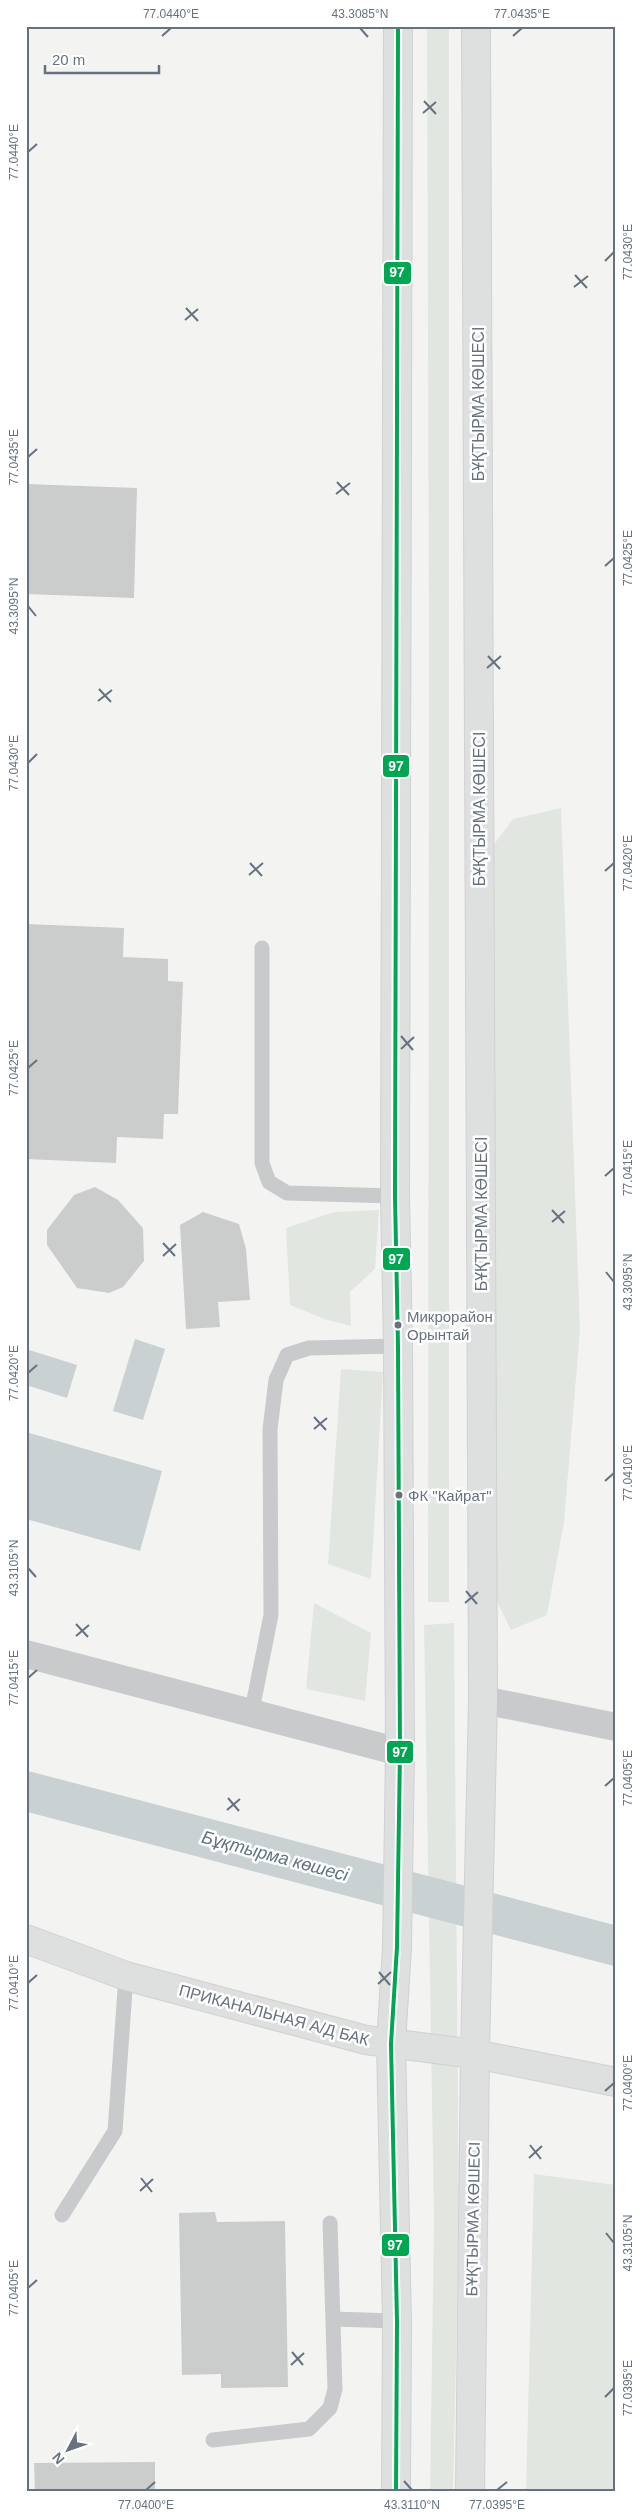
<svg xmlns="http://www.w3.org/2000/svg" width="642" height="2518" font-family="Helvetica,sans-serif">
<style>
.green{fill:#e2e6e1}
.water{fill:#cad1d3}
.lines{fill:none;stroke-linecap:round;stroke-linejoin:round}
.canal{stroke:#cad1d3;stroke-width:40}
.building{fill:#cbcdcd}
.secondary-casing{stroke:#cfd0d0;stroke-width:30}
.primary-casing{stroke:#d0d1d2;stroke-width:30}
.lane{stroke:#c9cacc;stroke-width:15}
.street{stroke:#c9cacc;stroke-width:28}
.secondary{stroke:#dedfdf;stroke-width:28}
.primary{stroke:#dedfdf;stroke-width:28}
.bus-1-casing{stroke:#fff;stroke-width:8}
.bus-1{stroke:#00a651;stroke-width:4}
.ticks{fill:none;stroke:#667280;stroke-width:2}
.bus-dot{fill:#667280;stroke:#fff;stroke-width:2}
.labels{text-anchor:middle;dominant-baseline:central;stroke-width:5;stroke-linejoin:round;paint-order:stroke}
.bus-label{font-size:15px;fill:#667280;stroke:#fff;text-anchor:start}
.street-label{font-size:16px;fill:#667280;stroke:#fff}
.water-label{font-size:18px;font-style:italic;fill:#62737d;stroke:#fff}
.line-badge{stroke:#fff;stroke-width:2}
.badge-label{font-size:14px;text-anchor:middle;font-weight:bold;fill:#fff}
.neatline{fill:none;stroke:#667280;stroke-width:2}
.ticks-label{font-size:12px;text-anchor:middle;fill:#667280}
</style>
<rect width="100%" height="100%" fill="#f3f4f2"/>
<path class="green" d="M 427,26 L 449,26 L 449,1602 L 428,1602 L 429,651 Z
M 561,808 L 580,1330 L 564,1522 L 547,1615 L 511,1630 L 493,1593 L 489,851 L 513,819 Z
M 379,1210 L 375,1269 L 350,1292 L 351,1326 L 327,1320 L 290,1305 L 286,1228 L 334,1212 Z
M 341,1369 L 383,1372 L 371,1579 L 328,1564 Z
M 314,1603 L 371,1633 L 365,1701 L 306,1689 Z
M 454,1623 L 459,2222 L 453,2492 L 430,2492 L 434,2219 L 424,1625 Z
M 534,2174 L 616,2185 L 616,2492 L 526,2492 Z"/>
<path class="water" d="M 135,1339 L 165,1349 L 143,1420 L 113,1411 Z
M 26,1349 L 77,1365 L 67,1398 L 26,1385 Z
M 26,1432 L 162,1471 L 140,1551 L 26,1519 Z"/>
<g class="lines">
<path class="canal" d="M 26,1791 L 616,1946"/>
</g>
<path class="building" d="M 26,484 L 137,488 L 134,598 L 26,594 Z
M 26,924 L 124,928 L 123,957 L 168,959 L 168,981 L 183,982 L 178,1114 L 164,1114 L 163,1139 L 117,1137 L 116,1163 L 26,1159 Z
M 95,1187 L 118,1200 L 143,1228 L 144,1261 L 123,1287 L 109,1293 L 77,1288 L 47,1245 L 47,1230 L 74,1195 Z
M 203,1212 L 239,1224 L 246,1249 L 250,1300 L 218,1302 L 220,1327 L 186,1329 L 180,1225 Z
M 215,2212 L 217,2222 L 285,2221 L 288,2387 L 221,2388 L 221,2374 L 182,2375 L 179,2213 Z
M 155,2462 L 155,2492 L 35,2492 L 34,2463 Z"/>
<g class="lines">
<defs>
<path id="secondary" d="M 26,1939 L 126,1976 L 366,2040 L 475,2054 L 616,2082"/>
<path id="primary" d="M 396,2492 L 397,2321 L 391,2044 L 397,1947 L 400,1752 L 398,1346 L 395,1196 L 398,26
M 470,2492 L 475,2054 L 483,1700 L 476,26"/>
</defs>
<use href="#secondary" class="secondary-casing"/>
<use href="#primary" class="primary-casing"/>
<path class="lane" d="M 262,948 L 262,1163 L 269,1182 L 287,1193 L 395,1196
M 251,1715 L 271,1615 L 270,1429 L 276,1380 L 287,1355 L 309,1348 L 398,1346
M 62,2215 L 115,2131 L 126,1976
M 333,2319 L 397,2321
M 213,2440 L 309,2429 L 330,2408 L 335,2389 L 330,2223"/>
<path class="street" d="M 26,1654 L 400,1752
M 483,1700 L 616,1727"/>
<use href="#secondary" class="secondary"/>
<use href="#primary" class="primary"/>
<defs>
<path id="bus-1" d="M 396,2492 L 397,2321 L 391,2044 L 397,1947 L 400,1752 L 398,1346 L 395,1196 L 398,26"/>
</defs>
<use href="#bus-1" class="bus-1-casing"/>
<use href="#bus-1" class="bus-1"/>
</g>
<path class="ticks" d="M 360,28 L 368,37M 162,36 L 171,28M 513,36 L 522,28M 424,101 L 436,114M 423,113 L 436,102M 28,152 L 37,144M 605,261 L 614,252M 575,275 L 587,288M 574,287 L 588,276M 186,308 L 198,321M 185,320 L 198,309M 28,457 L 37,449M 337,482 L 349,495M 336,494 L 350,483M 605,566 L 614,558M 28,606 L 36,616M 488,656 L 500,669M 487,668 L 501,656M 99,689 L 111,702M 98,701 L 112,690M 28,763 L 37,754M 250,863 L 262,876M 605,871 L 614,863M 249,875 L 263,863M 401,1036 L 413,1050M 401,1049 L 414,1037M 28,1068 L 37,1060M 605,1176 L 614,1168M 552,1210 L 564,1223M 552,1222 L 565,1211M 163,1243 L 175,1256M 163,1256 L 176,1244M 606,1272 L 614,1282M 28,1373 L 37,1365M 314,1417 L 326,1430M 314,1429 L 327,1418M 605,1481 L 614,1473M 28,1568 L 36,1577M 466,1591 L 477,1604M 465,1603 L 478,1592M 76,1624 L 88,1637M 76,1636 L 89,1625M 28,1678 L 37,1670M 605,1786 L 614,1778M 228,1798 L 239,1811M 227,1810 L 240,1799M 379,1972 L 390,1985M 28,1983 L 37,1975M 378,1984 L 391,1972M 605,2091 L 614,2083M 530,2145 L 541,2159M 529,2158 L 542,2146M 141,2178 L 152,2192M 140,2191 L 153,2179M 606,2233 L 614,2243M 28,2288 L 37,2280M 292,2352 L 303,2365M 291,2365 L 304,2353M 605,2397 L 614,2388M 404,2481 L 412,2490M 146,2490 L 155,2482M 497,2490 L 507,2482"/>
<g class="bus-dot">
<circle cx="398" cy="1325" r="4.5"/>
<circle cx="399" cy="1495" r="4.5"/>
</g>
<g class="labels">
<g class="bus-label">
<text x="407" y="1316">Микрорайон<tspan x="407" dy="18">Орынтай</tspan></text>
<text x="408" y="1495">ФК "Кайрат"</text>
</g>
<g class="street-label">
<text transform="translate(478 404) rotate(-90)">БҰҚТЫРМА КӨШЕСІ</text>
<text transform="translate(479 809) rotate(-90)">БҰҚТЫРМА КӨШЕСІ</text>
<text transform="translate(481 1214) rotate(-90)">БҰҚТЫРМА КӨШЕСІ</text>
<text transform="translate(274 2015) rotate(15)">ПРИКАНАЛЬНАЯ А/Д БАК</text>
<text transform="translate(473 2219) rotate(-89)">БҰҚТЫРМА КӨШЕСІ</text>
</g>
<g class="water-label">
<text transform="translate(275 1856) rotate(15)">Бұқтырма көшесі</text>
</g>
</g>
<g class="line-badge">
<rect x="383" y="261" width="29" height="24" rx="5" fill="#00a651"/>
<rect x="382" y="754" width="28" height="24" rx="5" fill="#00a651"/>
<rect x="382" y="1247" width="29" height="24" rx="5" fill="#00a651"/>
<rect x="386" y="1740" width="28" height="24" rx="5" fill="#00a651"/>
<rect x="381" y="2233" width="29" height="24" rx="5" fill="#00a651"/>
</g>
<g class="badge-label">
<text x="397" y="277">97</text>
<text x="396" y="771">97</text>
<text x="396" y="1264">97</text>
<text x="400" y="1757">97</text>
<text x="395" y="2250">97</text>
</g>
<rect width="642" height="2518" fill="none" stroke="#ffffff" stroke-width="55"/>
<g transform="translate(68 2450) rotate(229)" stroke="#ffffff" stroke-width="4" paint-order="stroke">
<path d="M0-4L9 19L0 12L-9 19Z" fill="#667280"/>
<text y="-8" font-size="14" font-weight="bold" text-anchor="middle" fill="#667280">N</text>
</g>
<path d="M45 65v8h114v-8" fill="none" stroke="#667280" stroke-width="2.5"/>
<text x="52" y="65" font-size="15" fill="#667280" stroke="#ffffff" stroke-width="4" paint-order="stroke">20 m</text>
<rect x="28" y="28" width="586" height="2462" class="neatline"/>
<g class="ticks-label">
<text x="171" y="18">77.0440°E</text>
<text x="360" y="18">43.3085°N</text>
<text x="522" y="18">77.0435°E</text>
<text transform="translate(14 152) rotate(-90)" y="4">77.0440°E</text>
<text transform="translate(628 252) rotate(-90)" y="4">77.0430°E</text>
<text transform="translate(14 457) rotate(-90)" y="4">77.0435°E</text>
<text transform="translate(628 558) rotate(-90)" y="4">77.0425°E</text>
<text transform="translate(14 606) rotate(-90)" y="4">43.3095°N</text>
<text transform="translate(14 763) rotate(-90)" y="4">77.0430°E</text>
<text transform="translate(628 863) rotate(-90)" y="4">77.0420°E</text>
<text transform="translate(14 1068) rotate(-90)" y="4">77.0425°E</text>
<text transform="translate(628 1168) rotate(-90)" y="4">77.0415°E</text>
<text transform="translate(628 1282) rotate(-90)" y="4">43.3095°N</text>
<text transform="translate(14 1373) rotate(-90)" y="4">77.0420°E</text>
<text transform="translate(628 1473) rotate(-90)" y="4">77.0410°E</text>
<text transform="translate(14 1568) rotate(-90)" y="4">43.3105°N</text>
<text transform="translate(14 1678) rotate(-90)" y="4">77.0415°E</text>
<text transform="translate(628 1778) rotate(-90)" y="4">77.0405°E</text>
<text transform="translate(14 1983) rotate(-90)" y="4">77.0410°E</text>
<text transform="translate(628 2083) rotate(-90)" y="4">77.0400°E</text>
<text transform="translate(628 2243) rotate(-90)" y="4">43.3105°N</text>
<text transform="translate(14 2288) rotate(-90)" y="4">77.0405°E</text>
<text transform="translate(628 2388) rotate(-90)" y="4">77.0395°E</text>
<text x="146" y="2509">77.0400°E</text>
<text x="412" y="2509">43.3110°N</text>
<text x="497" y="2509">77.0395°E</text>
</g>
</svg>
